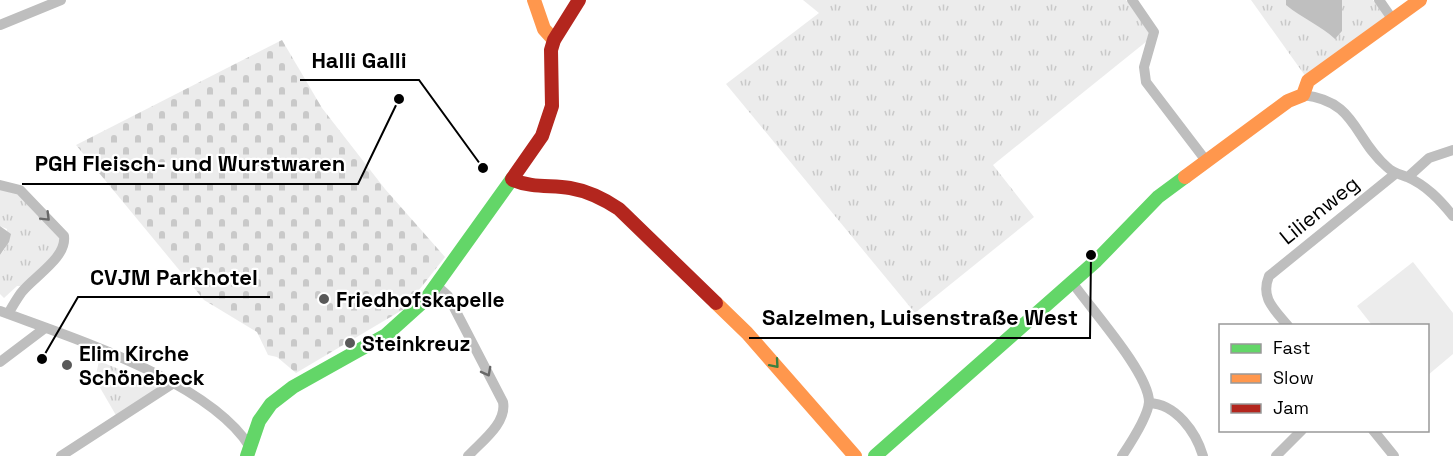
<svg xmlns="http://www.w3.org/2000/svg" width="1453" height="456" font-family="'Space Grotesk',sans-serif">
<style>
.grass{fill:url(#grass-tufts)}
.cemetery{fill:url(#cemetery-stones)}
.garden{fill:#ececec}
.water{fill:#bfbfbf}
.lines{fill:none;stroke-linecap:round;stroke-linejoin:round}
.street{stroke:#bebebe;stroke-width:10}
.fast{stroke:#63d668;stroke-width:14}
.slow{stroke:#ff974d;stroke-width:14}
.jam{stroke:#b3261e;stroke-width:14}
.oneway{stroke:#686868}
.oneway2{stroke:#3b803e}
.poi-dot{fill:#595959;stroke:#fff;stroke-width:2}
.labels{text-anchor:middle;dominant-baseline:central;stroke-width:4.5;stroke-linejoin:round;paint-order:stroke}
.street-label{font-size:21px;fill:#000;stroke:#fff}
.poi-label{font-size:21px;font-weight:bold;fill:#000;stroke:#fff;text-anchor:start}
.leader{fill:none;stroke:#000;stroke-width:2}
.callout-dot{fill:#000;stroke:#fff;stroke-width:2}
.callout-label{font-size:22px;text-anchor:middle;font-weight:bold;fill:#000;stroke:#fff;stroke-width:4.5;stroke-linejoin:round;paint-order:stroke}
</style>
<defs>
<pattern id="grass-tufts" width="24" height="20" patternUnits="userSpaceOnUse" patternTransform="scale(1.5)"><rect width="24" height="20" fill="#ececec"/><path d="M3 7l-1-3M5 7V3M7 7l1-3M15 17l-1-3M17 17v-4M19 17l1-3" fill="none" stroke="#c9c9c9"/></pattern>
<pattern id="cemetery-stones" width="16" height="16" patternUnits="userSpaceOnUse" patternTransform="scale(1.5)"><rect width="16" height="16" fill="#ececec"/><path d="M2 7V4a2 2 0 0 1 4 0v3zM10 15v-3a2 2 0 0 1 4 0v3z" fill="#c9c9c9"/></pattern>
</defs>
<rect width="100%" height="100%" fill="#fff"/>
<path class="grass" d="M 803,0 L 1126,0 L 1149,32 L 1147,41 L 993,165 L 1034,217 L 915,313 L 726,84 L 819,13 Z
M 1251,0 L 1373,0 L 1388,19 L 1306,77 Z
M 0,188 L 18,192 L 60,234 L 58,250 L 23,286 L 17,286 L 4,298 L 0,294 L 0,255 L 5,249 L 7,229 L 0,226 Z
M 99,361 L 168,389 L 117,417 L 95,379 Z"/>
<path class="cemetery" d="M 282,40 L 322,108 L 385,189 L 445,257 L 404,309 L 296,373 L 277,357 L 268,355 L 257,332 L 204,300 L 76,145 Z"/>
<path class="garden" d="M 1413,262 L 1453,313 L 1453,354 L 1428,375 L 1428,326 L 1372,325 L 1357,306 Z"/>
<path class="water" d="M 1286,0 L 1342,0 L 1342,31 L 1335,39 C 1321,26 1302,18 1286,5 Z
M 0,226 L 11,234 L 9,242 L 0,255 Z"/>
<g class="lines">
<path class="street" d="M 1132,0 L 1154,32 L 1144,67 L 1146,82 L 1207,162
M 1379,0 L 1393,20
M 0,25 L 61,0
M 1303,95 C 1357,101 1353,138 1387,167 C 1393,173 1399,174 1407,177 C 1426,185 1440,200 1453,216
M 1408,177 L 1429,158 L 1453,150
M 0,185 L 20,190 L 64,236 C 67,258 33,277 21,293 C 16,300 12,307 8,314
M 1072,282 C 1090,308 1149,373 1149,402 C 1148,416 1130,444 1122,456
M 437,286 L 448,296 L 503,402 C 507,423 482,441 468,456
M 0,311 C 72,338 209,381 250,447
M 1288,326 C 1274,309 1260,298 1269,276 L 1395,174
M 0,362 L 45,328
M 1149,403 C 1176,404 1196,432 1203,456
M 1373,430 L 1394,456
M 61,456 L 175,382
M 1276,456 L 1302,430"/>
<path class="fast" d="M 247,456 L 259,421 L 271,404 L 293,387 L 386,335 L 426,299 L 512,179
M 875,456 L 1096,261 L 1158,197 L 1185,177"/>
<path class="slow" d="M 534,0 L 544,29 L 554,40
M 1185,177 L 1288,101 L 1303,95 L 1308,81 L 1420,0
M 716,303 L 747,333 L 855,456"/>
<path class="jam" d="M 512,179 L 542,136 L 552,106 L 551,50 L 554,40 L 579,0
M 513,180 C 532,188 551,185 570,188 C 588,191 604,199 619,209 L 716,303"/>
</g>
<defs><path id="oneway-chevron" d="M-2-3.5L2.5 0L-2 3.5" fill="none" stroke-width="1.6" stroke-linecap="round" stroke-linejoin="round" transform="scale(1.5)"/></defs>
<g class="oneway">
<use href="#oneway-chevron" transform="translate(46 217) rotate(45)"/>
<use href="#oneway-chevron" transform="translate(487 372) rotate(62)"/>
</g>
<use class="oneway2" href="#oneway-chevron" transform="translate(775 364) rotate(49)"/>
<g class="poi-dot">
<circle cx="324" cy="299" r="6"/>
<circle cx="350" cy="343" r="6"/>
<circle cx="67" cy="365" r="6"/>
</g>
<g class="labels">
<g class="street-label">
<text transform="translate(1319 210) rotate(-39)">Lilienweg</text>
</g>
<g class="poi-label">
<text x="336" y="299">Friedhofskapelle</text>
<text x="362" y="343">Steinkreuz</text>
<text x="79" y="353">Elim Kirche<tspan x="79" dy="24">Schönebeck</tspan></text>
</g>
</g>
<path class="leader" d="M483 168L419 80H300M399 99L358 184H22M42 359L78 297H270M1091 255L1090 338H749"/>
<g class="callout-dot">
<circle cx="483" cy="168" r="6"/>
<circle cx="399" cy="99" r="6"/>
<circle cx="42" cy="359" r="6"/>
<circle cx="1091" cy="255" r="6"/>
</g>
<g class="callout-label">
<text x="359" y="68">Halli Galli</text>
<text x="190" y="171">PGH Fleisch- und Wurstwaren</text>
<text x="174" y="285">CVJM Parkhotel</text>
<text x="920" y="325">Salzelmen, Luisenstraße West</text>
</g>
<rect x="1219" y="324" width="210" height="108" fill="#ffffff" stroke="#999999" stroke-width="1.5"/>
<rect x="1231" y="344" width="30" height="9" fill="#63d668" stroke="#999999" stroke-width="1.5"/>
<text x="1273" y="354" font-size="18" fill="#000000">Fast</text>
<rect x="1231" y="374" width="30" height="9" fill="#ff974d" stroke="#999999" stroke-width="1.5"/>
<text x="1273" y="384" font-size="18" fill="#000000">Slow</text>
<rect x="1231" y="404" width="30" height="9" fill="#b3261e" stroke="#999999" stroke-width="1.5"/>
<text x="1273" y="414" font-size="18" fill="#000000">Jam</text>
</svg>
